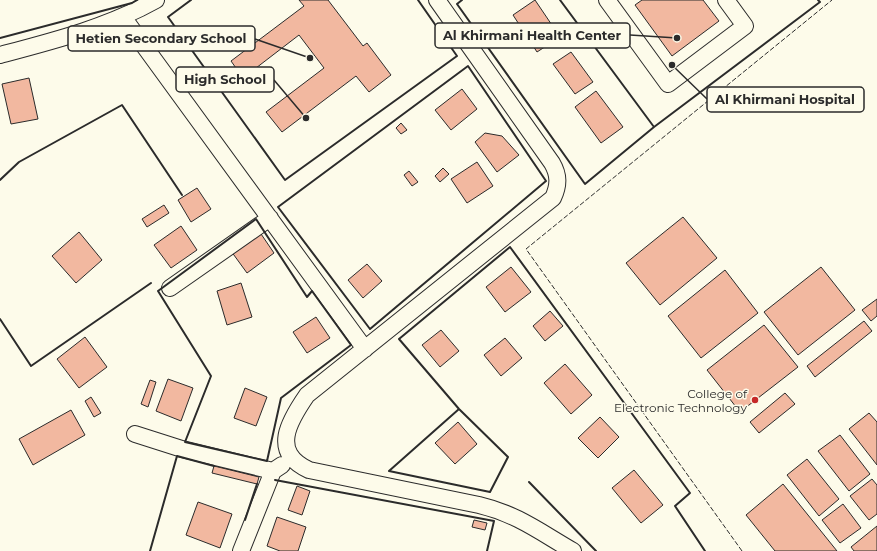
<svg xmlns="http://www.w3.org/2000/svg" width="877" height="551" font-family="Montserrat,sans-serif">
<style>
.building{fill:#f2b8a0;stroke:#2b2b2b}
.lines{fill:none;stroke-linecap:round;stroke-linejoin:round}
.minor-casing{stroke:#2b2b2b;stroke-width:18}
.minor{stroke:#fdfbea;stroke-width:16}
.fence{stroke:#2b2b2b;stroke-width:1;stroke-dasharray:5 2;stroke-linecap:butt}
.wall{stroke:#2b2b2b;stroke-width:2}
.poi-dot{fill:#c62828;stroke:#fdfbea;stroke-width:1.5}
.labels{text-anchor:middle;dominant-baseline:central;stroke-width:3;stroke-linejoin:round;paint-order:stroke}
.poi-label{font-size:12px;fill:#2b2b2b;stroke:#fdfbea;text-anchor:end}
.leader{fill:none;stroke:#2b2b2b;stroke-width:1.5}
.callout-dot{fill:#2b2b2b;stroke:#fdfbea;stroke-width:1.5}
.callout{fill:#fdfbea;stroke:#2b2b2b;stroke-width:1.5}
.callout-label{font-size:13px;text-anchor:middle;font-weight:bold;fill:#2b2b2b}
</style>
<rect width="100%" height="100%" fill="#fdfbea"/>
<path class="building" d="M 299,0 L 328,0 L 363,46 L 367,43 L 391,75 L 369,92 L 356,76 L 282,132 L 266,112 L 324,68 L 299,35 L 243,78 L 231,61 L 304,6 Z
M 535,0 L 560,37 L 537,52 L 513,15 Z
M 642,0 L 703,0 L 719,21 L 672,56 L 635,5 Z
M 571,52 L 593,82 L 575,94 L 553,64 Z
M 29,78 L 38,119 L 11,124 L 2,84 Z
M 462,89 L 477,109 L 451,130 L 435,110 Z
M 596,91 L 623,127 L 601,143 L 575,107 Z
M 401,123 L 407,130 L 401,134 L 396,128 Z
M 485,133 L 502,136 L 519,155 L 497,172 L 475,142 Z
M 477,162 L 493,186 L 467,203 L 451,179 Z
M 443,168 L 449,174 L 440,182 L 435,176 Z
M 409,171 L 418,182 L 412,186 L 404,175 Z
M 197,188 L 211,209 L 191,222 L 178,200 Z
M 164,205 L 169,213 L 147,227 L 142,219 Z
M 683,217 L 717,258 L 660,305 L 626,263 Z
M 181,226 L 197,250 L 171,268 L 154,245 Z
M 259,231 L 274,253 L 247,273 L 231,251 Z
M 79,232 L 102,260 L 76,283 L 52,256 Z
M 367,264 L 382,281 L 363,298 L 348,280 Z
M 511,267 L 531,292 L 505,312 L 486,287 Z
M 821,267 L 855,310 L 798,355 L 764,312 Z
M 725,270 L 758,313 L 701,358 L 668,316 Z
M 241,283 L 252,317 L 227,325 L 217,291 Z
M 877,299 L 877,316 L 871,321 L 862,310 Z
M 550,311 L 563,326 L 545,341 L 533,326 Z
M 316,317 L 330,338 L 307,353 L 293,332 Z
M 864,321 L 872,331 L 815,377 L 807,366 Z
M 764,325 L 798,367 L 740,412 L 707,370 Z
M 441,330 L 459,351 L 440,367 L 422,345 Z
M 85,337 L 107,367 L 79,388 L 57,359 Z
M 505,338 L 522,358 L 501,376 L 484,355 Z
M 565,364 L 592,395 L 571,414 L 544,383 Z
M 168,379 L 193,388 L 181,421 L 156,411 Z
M 150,380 L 156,382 L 148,407 L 141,404 Z
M 245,388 L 267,397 L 256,426 L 234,418 Z
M 785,393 L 795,404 L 759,433 L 750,422 Z
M 91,397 L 101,413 L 94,417 L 85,401 Z
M 71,410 L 85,435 L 33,465 L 19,439 Z
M 869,413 L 877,422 L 877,465 L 849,429 Z
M 600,417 L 619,437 L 598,458 L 578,438 Z
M 458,422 L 477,444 L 455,464 L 435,443 Z
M 840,435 L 870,474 L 849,491 L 818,451 Z
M 807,459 L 839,499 L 819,516 L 787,475 Z
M 214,466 L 259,477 L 257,484 L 212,473 Z
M 634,470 L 663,505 L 641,523 L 612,488 Z
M 872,479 L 877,485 L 877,514 L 869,520 L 850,496 Z
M 783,484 L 837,551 L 775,551 L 746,515 Z
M 297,486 L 310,491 L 302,515 L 288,510 Z
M 198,502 L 232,514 L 220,548 L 186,535 Z
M 843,504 L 861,528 L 840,543 L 822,520 Z
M 277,517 L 306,527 L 298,551 L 280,551 L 267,546 Z
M 474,520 L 487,523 L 485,530 L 472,527 Z
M 877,526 L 877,551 L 854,551 L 851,547 Z"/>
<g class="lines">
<defs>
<path id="minor" d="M 437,0 L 552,163 C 559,175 559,185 553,198 L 307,395 C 289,421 270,452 309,470 L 479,505 C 517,514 540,532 573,551
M 607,0 L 668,84 L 745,26 L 726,0
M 123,17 L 365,349
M 0,55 C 53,41 108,27 156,0
M 170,288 L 270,218
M 135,434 L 182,449 L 273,471
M 241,551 L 273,471 L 282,465"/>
</defs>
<use href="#minor" class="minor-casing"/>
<use href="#minor" class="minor"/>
<path class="fence" d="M 742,551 L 526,249 L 832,0"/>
<path class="wall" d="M 191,0 L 168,17 L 285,180 L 457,56 L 418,0
M 462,0 L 457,4 L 585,184 L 654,127 L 820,2 L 818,0
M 560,0 L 654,127
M 0,38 L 132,3 L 137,0
M 468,66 L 546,181 L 370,329 L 278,207 Z
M 0,180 L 19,162 L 122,105 L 182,195
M 256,219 L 307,297 L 312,291 L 351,345 L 281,398 L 267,461 L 185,442 L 211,376 L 158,291 Z
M 0,319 L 31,366 L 151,283
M 459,409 L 389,471 L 490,492 L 508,457 L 459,409 L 399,339 L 510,247 L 690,493 L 675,506 L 705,551
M 275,480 L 494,521 L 487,551
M 529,482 L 596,551
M 245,520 L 257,484
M 150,551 L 177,456 L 214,466"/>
</g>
<circle class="poi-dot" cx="755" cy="400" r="4"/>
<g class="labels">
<g class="poi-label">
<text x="747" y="393">College of<tspan x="747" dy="14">Electronic Technology</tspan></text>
</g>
</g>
<path class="leader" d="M677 38L630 35M310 58L255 39M306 118L274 80M672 65L707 99"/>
<g class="callout-dot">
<circle cx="677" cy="38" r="4"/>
<circle cx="310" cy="58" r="4"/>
<circle cx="306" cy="118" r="4"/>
<circle cx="672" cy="65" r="4"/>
</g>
<g class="callout">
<rect x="435" y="23" width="195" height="25" rx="4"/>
<rect x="68" y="26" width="187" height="25" rx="4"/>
<rect x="176" y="67" width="98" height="25" rx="4"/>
<rect x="707" y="87" width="157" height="25" rx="4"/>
</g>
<g class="callout-label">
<text x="532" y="40">Al Khirmani Health Center</text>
<text x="161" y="43">Hetien Secondary School</text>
<text x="225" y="84">High School</text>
<text x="785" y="104">Al Khirmani Hospital</text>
</g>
</svg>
